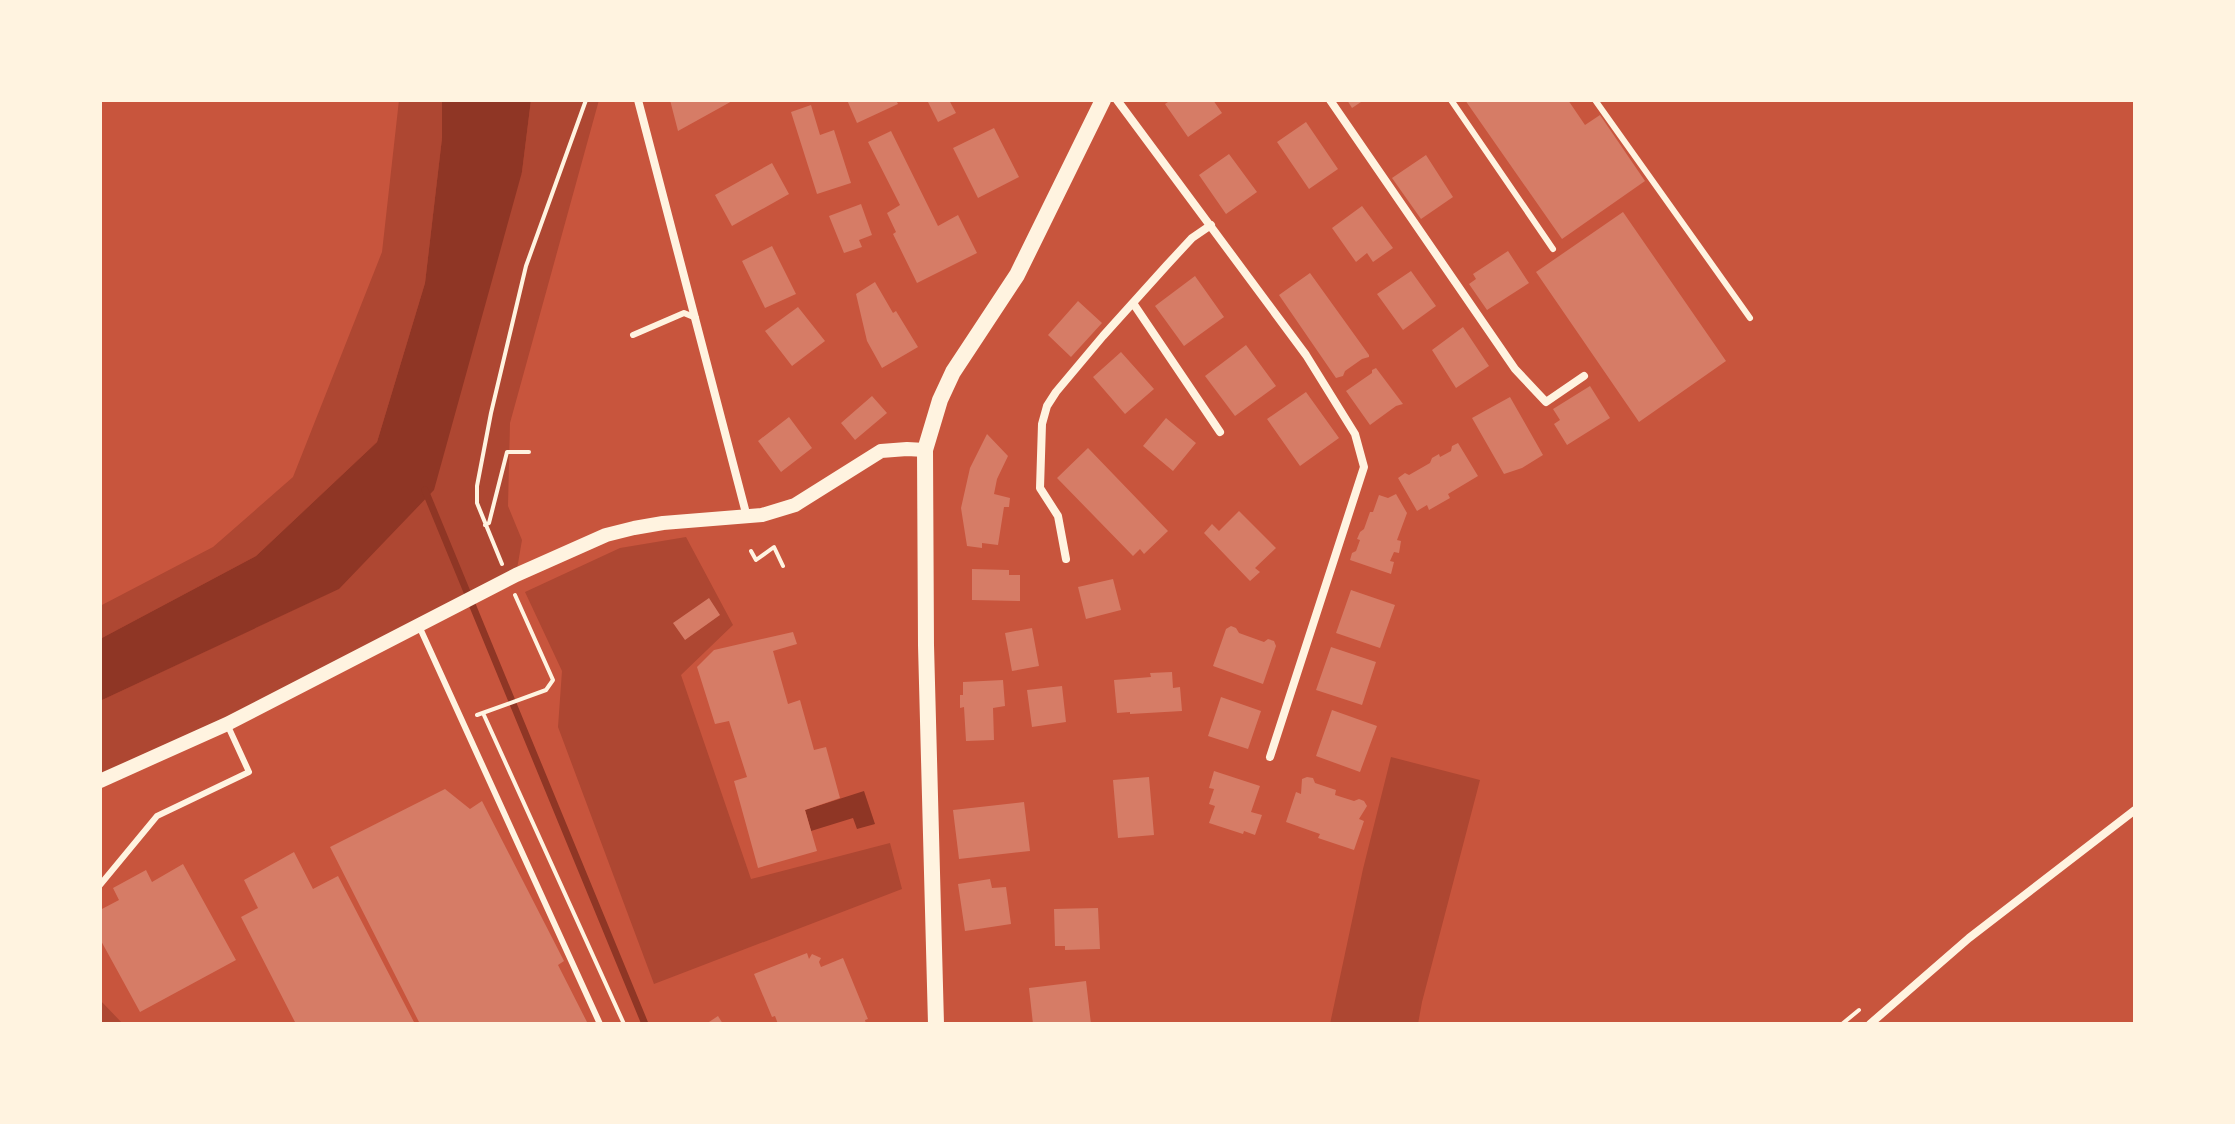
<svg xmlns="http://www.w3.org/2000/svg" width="2235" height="1124" font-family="Mulish,sans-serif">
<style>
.green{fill:#ae4732}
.water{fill:#8f3625}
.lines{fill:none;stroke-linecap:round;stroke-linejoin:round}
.stream{stroke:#8f3625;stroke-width:7}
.building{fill:#d67c66}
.path{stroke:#fff3e0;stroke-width:4}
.service{stroke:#fff3e0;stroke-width:6}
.minor{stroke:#fff3e0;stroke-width:8}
.tertiary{stroke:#fff3e0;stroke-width:14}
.secondary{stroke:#fff3e0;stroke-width:16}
</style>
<rect width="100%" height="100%" fill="#c8553d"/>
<path class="green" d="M 399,100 L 442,100 L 442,138 L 425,283 L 377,442 L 256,556 L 100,639 L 100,606 L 213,547 L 293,477 L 382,252 Z
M 531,100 L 599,100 L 510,423 L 508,506 L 522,540 L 516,575 L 100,780 L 100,701 L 338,589 L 522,172 Z
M 686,537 L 733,625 L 681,675 L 751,879 L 890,843 L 902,889 L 654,984 L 558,727 L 562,671 L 525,592 L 620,548 Z
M 1391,757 L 1480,780 L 1422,1002 L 1418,1024 L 1330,1024 L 1363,869 Z
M 100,1000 L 123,1024 L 100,1024 Z"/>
<path class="water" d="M 442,100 L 531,100 L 522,172 L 434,490 L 339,589 L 100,701 L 100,639 L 256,556 L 377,442 L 425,283 L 442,138 Z
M 864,791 L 875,824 L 857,829 L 853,818 L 811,831 L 805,810 Z"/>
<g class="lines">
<path class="stream" d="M 425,490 L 645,1024"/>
</g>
<path class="building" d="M 670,100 L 734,100 L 678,131 Z
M 847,100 L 896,100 L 898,104 L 857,123 Z
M 927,100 L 949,100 L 956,113 L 938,122 Z
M 1171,100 L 1213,100 L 1222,113 L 1188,137 L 1165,104 Z
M 1347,100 L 1364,100 L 1352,108 Z
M 1465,100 L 1568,100 L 1585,125 L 1600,115 L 1645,181 L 1562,239 Z
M 811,105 L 820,135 L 834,130 L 851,183 L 817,194 L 791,112 Z
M 1306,122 L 1338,169 L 1309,189 L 1277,142 Z
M 994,128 L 1019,177 L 978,198 L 953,148 Z
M 891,131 L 938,226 L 958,215 L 977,253 L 917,283 L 893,234 L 896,232 L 887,213 L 900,205 L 868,142 Z
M 1229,154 L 1257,192 L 1226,214 L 1199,175 Z
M 1426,155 L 1453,197 L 1421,219 L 1392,178 Z
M 772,163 L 789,194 L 732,226 L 715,195 Z
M 861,204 L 872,235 L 859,240 L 862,247 L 844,253 L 829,216 Z
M 1362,206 L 1393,248 L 1373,262 L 1367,253 L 1356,262 L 1332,228 Z
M 1623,212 L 1726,361 L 1639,422 L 1536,272 Z
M 772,246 L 796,294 L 765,308 L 742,261 Z
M 1508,251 L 1529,283 L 1487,310 L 1469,284 L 1476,279 L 1473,274 Z
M 1411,271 L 1436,306 L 1403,330 L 1377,294 Z
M 1310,273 L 1369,355 L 1369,357 L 1362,359 L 1345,371 L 1343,376 L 1336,378 L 1279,295 Z
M 1195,276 L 1224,317 L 1184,346 L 1155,306 Z
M 875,282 L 893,313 L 896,311 L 918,347 L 882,368 L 867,341 L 856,294 Z
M 1078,301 L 1102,323 L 1071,357 L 1048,335 Z
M 798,307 L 825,341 L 792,366 L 765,331 Z
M 1463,327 L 1489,366 L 1456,388 L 1432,350 Z
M 1246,345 L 1276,386 L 1235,416 L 1205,376 Z
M 1121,352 L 1154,389 L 1125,414 L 1093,377 Z
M 1376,368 L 1403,404 L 1396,406 L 1370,425 L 1346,391 L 1372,373 L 1372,370 Z
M 1590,386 L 1610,418 L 1567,445 L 1554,424 L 1560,420 L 1553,409 Z
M 1306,392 L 1339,438 L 1300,466 L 1267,419 Z
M 872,396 L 887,413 L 855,440 L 841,423 Z
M 1510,397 L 1543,455 L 1522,468 L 1504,474 L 1472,418 Z
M 789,417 L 812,448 L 781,472 L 758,441 Z
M 1166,418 L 1196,443 L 1173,471 L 1143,446 Z
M 987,434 L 1008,456 L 997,479 L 994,494 L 1010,498 L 1009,507 L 1004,507 L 998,545 L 982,543 L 982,548 L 967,546 L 961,508 L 970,468 Z
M 1458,443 L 1478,476 L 1448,494 L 1450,498 L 1429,510 L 1427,505 L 1417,511 L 1398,478 L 1405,473 L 1409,475 L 1430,463 L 1432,458 L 1439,454 L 1440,457 L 1451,451 L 1452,446 Z
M 1088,448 L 1168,531 L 1144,554 L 1140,549 L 1133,556 L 1057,478 Z
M 1396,494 L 1407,513 L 1397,540 L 1401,541 L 1399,553 L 1394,552 L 1390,561 L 1394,562 L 1391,574 L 1350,560 L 1352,553 L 1356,551 L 1360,540 L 1357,539 L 1360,532 L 1364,529 L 1370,512 L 1373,512 L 1379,495 L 1388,498 Z
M 1239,511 L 1276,548 L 1255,568 L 1260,572 L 1250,581 L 1204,533 L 1212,524 L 1219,531 Z
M 972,569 L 1009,570 L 1009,575 L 1020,575 L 1020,601 L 972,600 Z
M 1113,579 L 1121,610 L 1086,619 L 1078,587 Z
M 1351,590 L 1395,605 L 1380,648 L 1336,633 Z
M 709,598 L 720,615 L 685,640 L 673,623 Z
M 1231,626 L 1236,628 L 1239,633 L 1264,642 L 1268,639 L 1274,641 L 1276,646 L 1263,684 L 1213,666 L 1226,629 Z
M 1032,628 L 1039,666 L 1012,671 L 1005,633 Z
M 793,632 L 797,644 L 773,651 L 788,704 L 800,700 L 814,750 L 826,747 L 840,798 L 805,810 L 817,851 L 758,868 L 734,781 L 747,777 L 729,721 L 715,724 L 697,667 L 714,650 Z
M 1331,647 L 1376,662 L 1362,705 L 1316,690 Z
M 1172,672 L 1173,688 L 1180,687 L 1182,711 L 1130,714 L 1130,712 L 1117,713 L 1114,680 L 1151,677 L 1150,673 Z
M 1003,680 L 1005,706 L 993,708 L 994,740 L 966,741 L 964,707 L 960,708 L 960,695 L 963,695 L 963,682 Z
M 1062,686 L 1066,722 L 1032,727 L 1027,690 Z
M 1221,697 L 1261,711 L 1248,749 L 1208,736 Z
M 1332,710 L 1377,726 L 1360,772 L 1316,756 Z
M 1214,771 L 1260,786 L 1251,812 L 1262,815 L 1255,835 L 1244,831 L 1243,834 L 1209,823 L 1215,806 L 1209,804 L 1214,789 L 1209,788 Z
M 1149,777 L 1154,835 L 1118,838 L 1113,780 Z
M 1307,777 L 1313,778 L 1315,783 L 1336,790 L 1335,795 L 1354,801 L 1359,799 L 1364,801 L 1367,806 L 1359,819 L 1364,821 L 1354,850 L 1318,838 L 1320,834 L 1286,822 L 1296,792 L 1301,794 L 1302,779 Z
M 445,789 L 470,809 L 482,801 L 564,961 L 558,965 L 588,1024 L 420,1024 L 330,847 Z
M 1024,802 L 1030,851 L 959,859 L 953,810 Z
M 294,852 L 313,889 L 338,876 L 415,1024 L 296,1024 L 241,917 L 258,908 L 244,880 Z
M 183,864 L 236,960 L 140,1012 L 100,939 L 100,910 L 119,900 L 113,888 L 146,870 L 152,882 Z
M 990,879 L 992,888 L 1006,887 L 1011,924 L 965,931 L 958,884 Z
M 1098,908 L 1100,949 L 1065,950 L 1065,946 L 1055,946 L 1054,909 Z
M 807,953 L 809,959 L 812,954 L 821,958 L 819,962 L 821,967 L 843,958 L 868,1019 L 865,1020 L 866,1024 L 778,1024 L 775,1016 L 772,1017 L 754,974 Z
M 1086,981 L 1091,1024 L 1033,1024 L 1029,988 Z
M 718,1016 L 723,1024 L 706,1024 Z"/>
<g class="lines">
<path class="path" d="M 485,525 L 489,523 L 507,452 L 529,452
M 751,551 L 756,560 L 774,547 L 783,566
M 502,564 L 477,503 L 477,486 L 491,413 L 526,266 L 586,100
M 483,713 L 624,1024
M 477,715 L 546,690 L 553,680 L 515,595
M 1842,1024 L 1859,1010"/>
<path class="service" d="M 1451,100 L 1553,249
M 1595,100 L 1750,318
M 633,335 L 684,313 L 696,318
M 419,626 L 600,1024
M 100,885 L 157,816 L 249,772 L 227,724"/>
<path class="minor" d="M 638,100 L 747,517
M 1117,100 L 1306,355 L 1355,434 L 1364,467 L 1270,757
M 1330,100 L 1515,369 L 1546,402 L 1584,376
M 1133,303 L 1220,432
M 1066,559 L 1058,516 L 1040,488 L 1042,424 L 1047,406 L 1056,392 L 1103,336 L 1167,265 L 1192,238 L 1211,225
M 1870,1024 L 1969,938 L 2135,810"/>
<path class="tertiary" d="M 100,781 L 227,724 L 516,575 L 606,535 L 634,528 L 663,523 L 762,515 L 795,505 L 881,451 L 907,449 L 925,450"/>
<path class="secondary" d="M 936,1024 L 926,645 L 925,450 L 940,400 L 953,372 L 1017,275 L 1103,100"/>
</g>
<rect width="2235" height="1124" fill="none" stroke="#fff3e0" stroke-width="204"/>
</svg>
